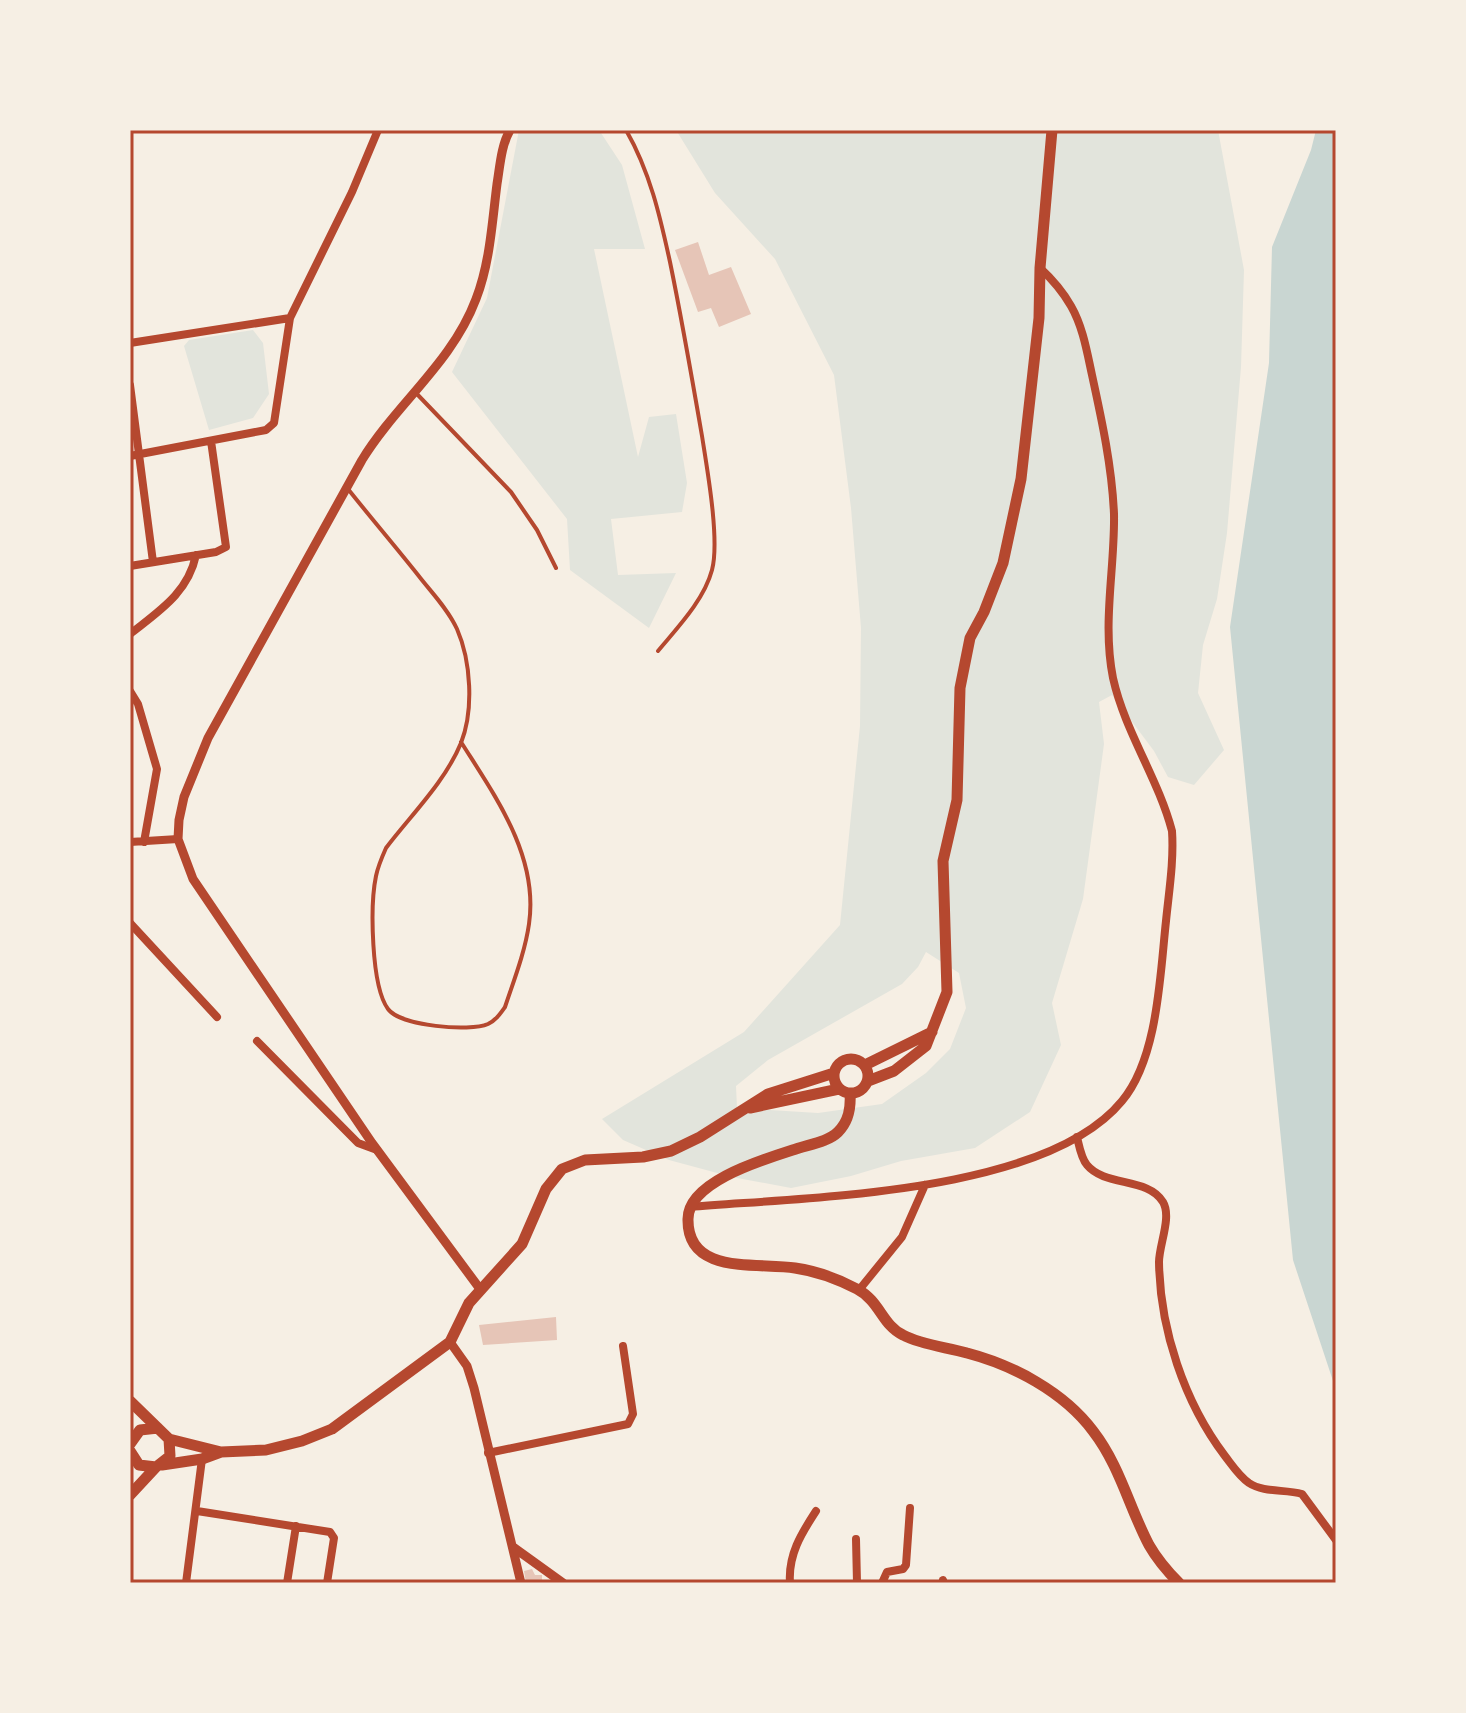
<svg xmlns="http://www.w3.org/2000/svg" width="1466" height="1713" font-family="'Nunito Sans',sans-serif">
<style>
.green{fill:#e2e4dc;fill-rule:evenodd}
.water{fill:#c9d6d2}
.building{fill:#e6c5b7}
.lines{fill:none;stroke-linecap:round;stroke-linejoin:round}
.service{stroke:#b5482f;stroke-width:4}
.minor{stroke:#b5482f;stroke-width:8}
.tertiary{stroke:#b5482f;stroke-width:9}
.secondary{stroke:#b5482f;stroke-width:11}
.neatline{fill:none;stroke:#b5482f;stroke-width:3}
</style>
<rect width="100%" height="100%" fill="#f6efe4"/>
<path class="green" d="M 519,130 L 599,130 L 622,165 L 645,249 L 594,249 L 638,457 L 649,417 L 676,414 L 687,483 L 682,512 L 611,519 L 618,575 L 676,573 L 649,628 L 570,570 L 567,519 L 452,372 L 487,298 Z
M 676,130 L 1218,130 L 1244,270 L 1241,367 L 1227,533 L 1217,599 L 1203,645 L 1198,693 L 1224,750 L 1194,785 L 1168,777 L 1154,751 L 1112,695 L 1099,702 L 1104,744 L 1083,899 L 1052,1003 L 1061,1045 L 1030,1112 L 975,1148 L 901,1161 L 851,1176 L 791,1188 L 732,1177 L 669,1160 L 623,1140 L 602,1119 L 744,1032 L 840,925 L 860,726 L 861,628 L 851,508 L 834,375 L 775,259 L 715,193 ZM 926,952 L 959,973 L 966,1008 L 950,1049 L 926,1073 L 882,1104 L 818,1113 L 737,1108 L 736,1086 L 768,1060 L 902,984 L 918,967 Z
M 253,330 L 263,343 L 269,394 L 253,418 L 209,430 L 184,346 L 189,340 Z"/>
<path class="water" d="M 1316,130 L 1336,130 L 1336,1390 L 1293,1260 L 1230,627 L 1269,363 L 1272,247 L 1311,150 Z"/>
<path class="building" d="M 698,242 L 709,275 L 731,267 L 751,314 L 719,327 L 711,308 L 698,312 L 675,250 Z
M 556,1317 L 557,1340 L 483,1345 L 479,1325 Z
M 532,1569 L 535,1575 L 542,1575 L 542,1583 L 526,1583 L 524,1571 Z"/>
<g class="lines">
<path class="service" d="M 626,130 C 650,172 660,216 670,262 C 682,320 692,378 702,436 C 707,468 720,540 712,570 C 704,600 678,627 658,651
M 416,393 L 511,492 L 537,530 L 556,568
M 348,489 C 371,518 395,546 418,575 C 431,592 448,609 457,629 C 471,661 474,710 461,743 C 445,782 411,815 386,848 C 382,857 378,866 376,876 C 370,905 371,986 388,1009 C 400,1026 470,1032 488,1024 C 496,1020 500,1014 505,1007 C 514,980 525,952 529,924 C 539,856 495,796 461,742"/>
<path class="minor" d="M 130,343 L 290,318
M 130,385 L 153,562
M 130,456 L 266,430 L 274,423 L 290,318 L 352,192 L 378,130
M 130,566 L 216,552 L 226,547 L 211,441
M 130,634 C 159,611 188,593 196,555
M 130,691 L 138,704 L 157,769 L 144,842
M 130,842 L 178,839
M 130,923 L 217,1017
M 257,1041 L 358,1143 L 377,1150
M 1077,1137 C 1079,1145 1081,1158 1087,1165 C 1105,1187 1148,1177 1163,1202 C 1172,1217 1159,1245 1159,1262 C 1160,1329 1184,1402 1225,1456 C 1232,1465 1239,1476 1249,1483 C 1264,1493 1285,1489 1302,1494 L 1336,1540
M 690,1207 C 805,1197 1045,1195 1122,1101 C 1158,1058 1160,975 1166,921 C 1169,891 1174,861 1172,831 C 1158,778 1125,732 1113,678 C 1102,623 1115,568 1114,514 C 1112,467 1102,421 1092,375 C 1087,352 1083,327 1071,306 C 1063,292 1052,279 1040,268
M 859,1290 L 902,1237 L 925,1185
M 488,1453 L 628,1424 L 633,1414 L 623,1346
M 197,1511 L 330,1532 L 334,1538 L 327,1583
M 856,1539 L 857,1583
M 943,1580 L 944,1583
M 186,1583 L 202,1459
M 287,1583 L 296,1526
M 790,1583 C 788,1555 801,1534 816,1511
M 882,1583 L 887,1572 L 903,1569 L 906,1565 L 910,1508"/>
<path class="tertiary" d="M 480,1289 L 372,1143 L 193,879 L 178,839 L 179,820 L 184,797 L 208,738 L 362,460 C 397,403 452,363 476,299 C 490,263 492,223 497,184 C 500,166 501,146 510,130
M 450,1342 L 467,1366 L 474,1388 L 521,1583
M 513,1547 L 563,1583"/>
<path class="secondary" d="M834 1076a17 17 0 1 1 34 0a17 17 0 1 1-34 0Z
M 865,1065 L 932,1032
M 868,1081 L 894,1071 L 926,1046 L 947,992 L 943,861 L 957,800 L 960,688 L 970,638 L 984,612 L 1003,563 L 1021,479 L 1039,318 L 1040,268 L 1052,130
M 850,1093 C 851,1108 849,1121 838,1132 C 829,1141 812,1144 799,1148 C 769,1158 688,1180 688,1219 C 687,1276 758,1262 795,1268 C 816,1271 838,1279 857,1289 C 880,1301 882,1325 903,1335 C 922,1345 946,1347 967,1353 C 1013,1365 1064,1392 1093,1431 C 1120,1466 1129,1507 1149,1545 C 1157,1559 1168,1572 1179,1583
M 750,1108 L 839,1089
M 130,1401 L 169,1439 L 221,1452
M 130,1444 L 140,1430 L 158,1428
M 130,1451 L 139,1465 L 156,1467 L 170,1456 L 169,1439
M 162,1465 L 202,1459 L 221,1452 L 266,1450 L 302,1441 L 332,1429 L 450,1342 L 469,1303 L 522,1244 L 546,1189 L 562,1169 L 585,1160 L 643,1157 L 671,1151 L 700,1137 L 768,1094 L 834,1073
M 130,1495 L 156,1467"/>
</g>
<rect width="1466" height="1713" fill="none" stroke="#f6efe4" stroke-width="264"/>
<rect x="132" y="132" width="1202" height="1449" class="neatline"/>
</svg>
